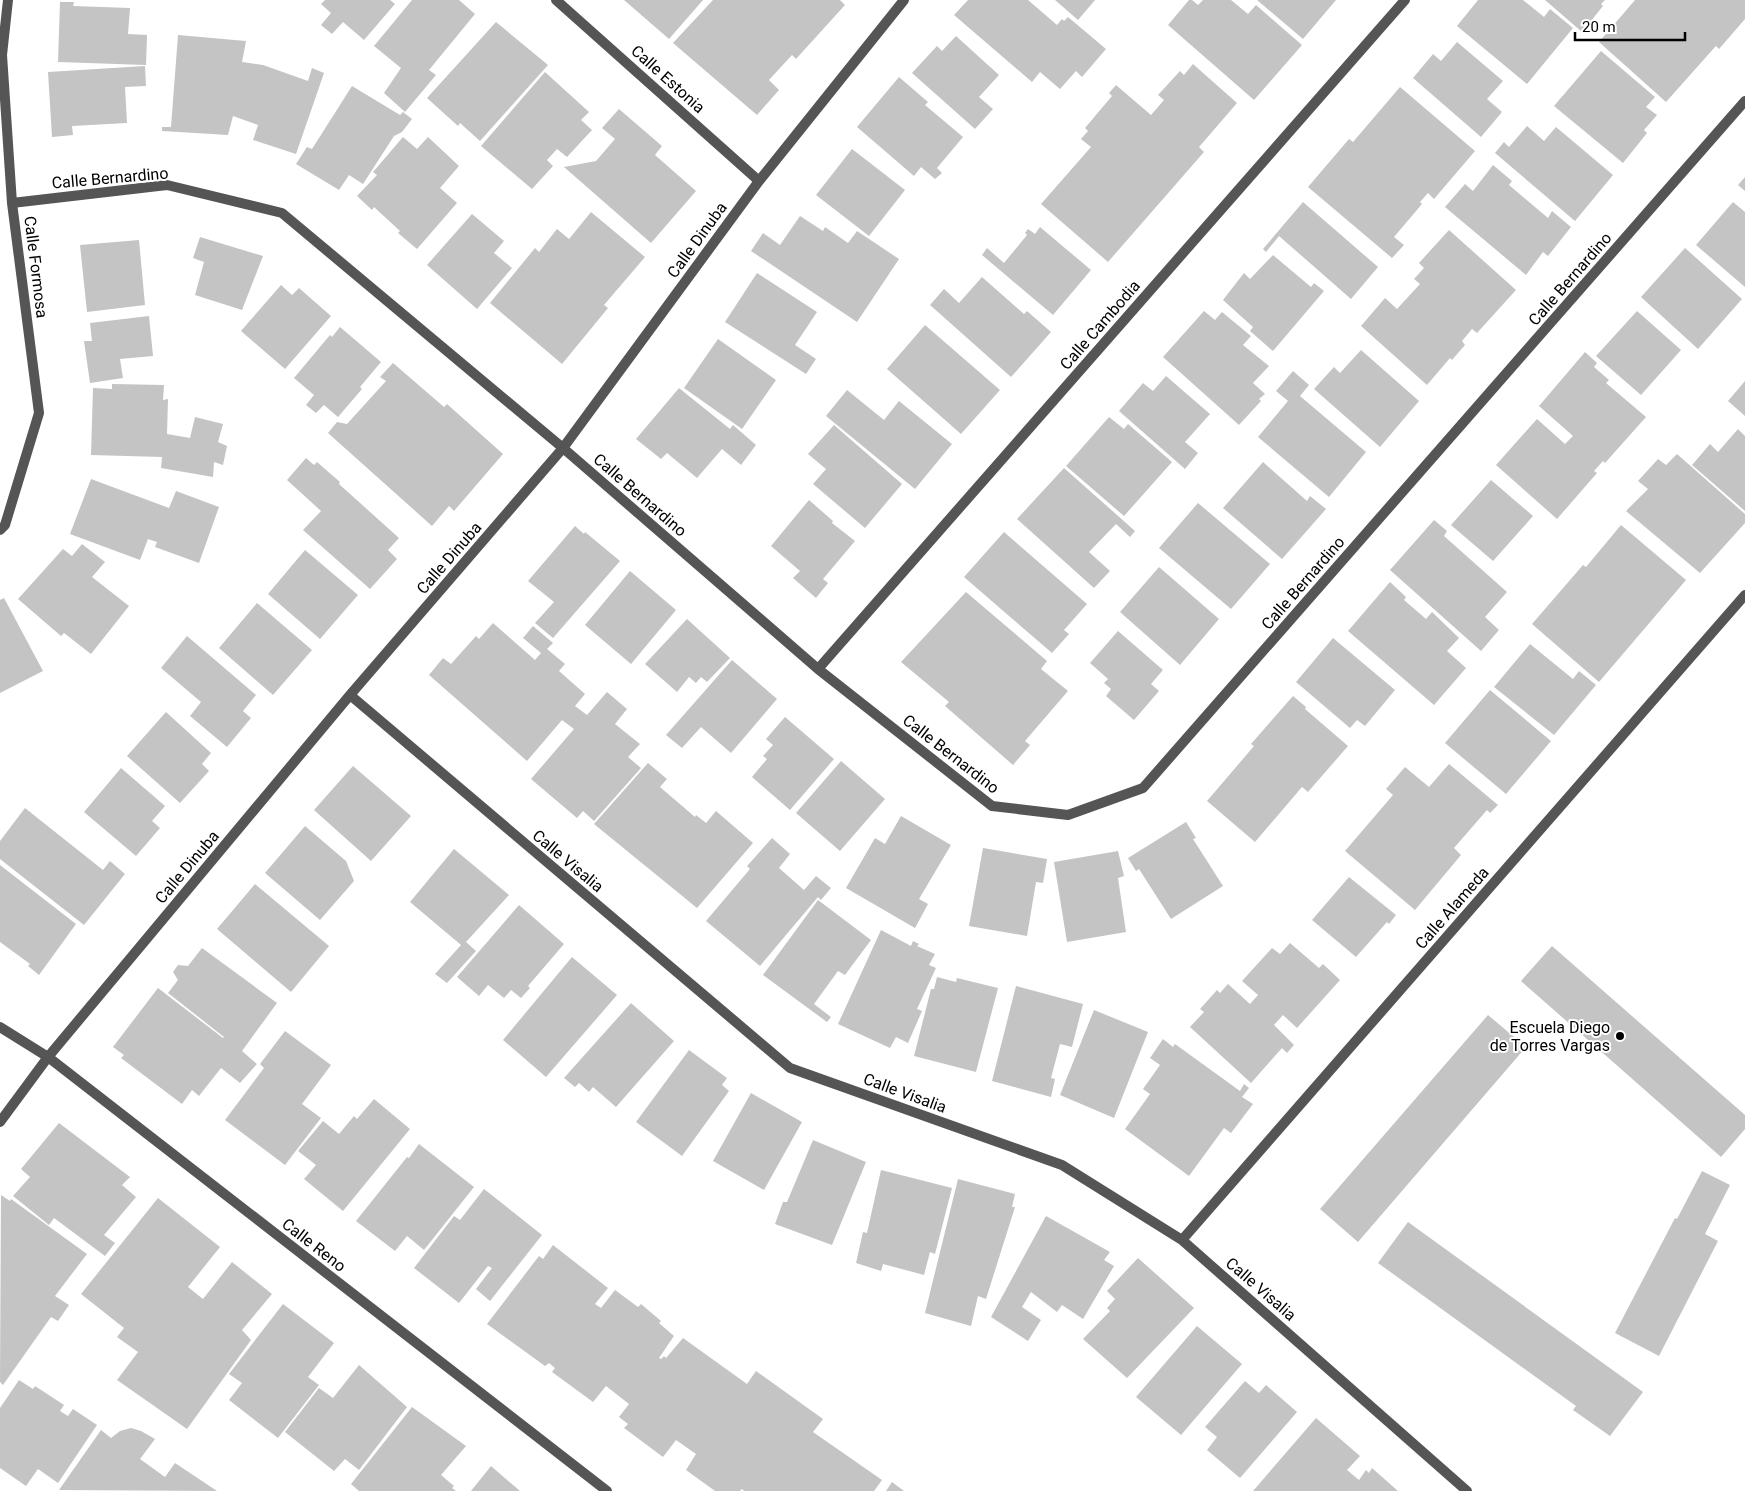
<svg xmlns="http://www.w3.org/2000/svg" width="1745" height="1491" font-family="Roboto,sans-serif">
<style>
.building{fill:#c4c4c4}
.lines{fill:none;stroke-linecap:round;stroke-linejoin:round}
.minor{stroke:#555;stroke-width:10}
.poi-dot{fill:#000;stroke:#fff;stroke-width:2}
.labels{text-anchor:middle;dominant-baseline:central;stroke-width:4;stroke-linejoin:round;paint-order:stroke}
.street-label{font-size:16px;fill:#000;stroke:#fff}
.poi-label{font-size:16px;fill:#000;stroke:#fff;text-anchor:end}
</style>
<rect width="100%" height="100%" fill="#fff"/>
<path class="building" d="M 325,0 L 390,0 L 395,4 L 364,40 L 343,22 L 332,34 L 321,25 L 331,13 L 321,4 Z
M 412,0 L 459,0 L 475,14 L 429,70 L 436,75 L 405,112 L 384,93 L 401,68 L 374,46 Z
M 624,0 L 703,0 L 669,39 Z
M 713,0 L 840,0 L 845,5 L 796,59 L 792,55 L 769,80 L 779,90 L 757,115 L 673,43 Z
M 968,0 L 1028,0 L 1057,25 L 1062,19 L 1064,21 L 1068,17 L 1106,49 L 1082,77 L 1076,71 L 1060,89 L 1040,72 L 1032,82 L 954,15 Z
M 1055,0 L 1095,0 L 1078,20 Z
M 1189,0 L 1192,0 L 1198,5 L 1203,0 L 1231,0 L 1248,14 L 1256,5 L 1302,45 L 1254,100 L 1168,25 Z
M 1257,0 L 1336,0 L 1303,39 Z
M 1478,0 L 1523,0 L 1544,17 L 1550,9 L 1573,28 L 1527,84 L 1457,26 Z
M 1545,0 L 1605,0 L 1601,4 L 1603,6 L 1582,32 Z
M 1635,0 L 1745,0 L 1745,19 L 1719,49 L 1716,46 L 1715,47 L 1666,102 L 1599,42 Z
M 60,2 L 74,2 L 73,6 L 130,8 L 128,34 L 147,35 L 146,65 L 58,62 Z
M 496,22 L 548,65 L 480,141 L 460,123 L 458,126 L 427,98 Z
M 178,35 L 246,41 L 242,62 L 263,65 L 308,81 L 312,68 L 324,73 L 296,154 L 253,140 L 258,125 L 233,116 L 228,135 L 162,131 L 162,127 L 171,127 Z
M 956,36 L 999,75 L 979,97 L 993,109 L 975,129 L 912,73 L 937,46 L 942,51 Z
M 1457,42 L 1503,81 L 1487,99 L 1502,112 L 1481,137 L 1413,78 L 1433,54 L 1441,61 Z
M 1601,51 L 1655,97 L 1646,107 L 1657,115 L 1644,130 L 1647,133 L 1623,163 L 1554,106 Z
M 1193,64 L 1237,103 L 1199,147 L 1204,152 L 1108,262 L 1041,204 L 1091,147 L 1081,139 L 1088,131 L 1085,128 L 1112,96 L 1109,93 L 1116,85 L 1151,115 L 1164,100 L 1158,95 L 1180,71 L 1184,75 Z
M 145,66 L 146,86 L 125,87 L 127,123 L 72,126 L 73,135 L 52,137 L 48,72 Z
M 545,72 L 589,112 L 581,120 L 592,130 L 567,157 L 557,149 L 547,160 L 553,166 L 532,189 L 481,146 Z
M 899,77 L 928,102 L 925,105 L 963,137 L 937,168 L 942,173 L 935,179 L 921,167 L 914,176 L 857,127 Z
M 352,86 L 400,115 L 403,112 L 412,119 L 402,132 L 394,136 L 363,184 L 349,175 L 339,190 L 296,164 L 307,147 L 312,149 Z
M 1400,87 L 1475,151 L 1434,199 L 1428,193 L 1420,202 L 1422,204 L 1394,237 L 1404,245 L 1392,258 L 1308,187 L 1349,139 L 1353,142 Z
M 619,109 L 662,146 L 655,155 L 696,191 L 651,243 L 564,167 L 596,161 L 615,139 L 602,128 Z
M 1527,126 L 1544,141 L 1556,127 L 1613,175 L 1575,221 L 1495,153 L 1504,142 L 1509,147 Z
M 403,137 L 417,149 L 428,137 L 459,166 L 440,188 L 457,203 L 417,249 L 398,233 L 400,231 L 374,207 L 372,210 L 357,196 L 377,175 L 373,172 Z
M 852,149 L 905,190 L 869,236 L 816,195 Z
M 1493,165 L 1512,181 L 1509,185 L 1548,218 L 1552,211 L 1571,227 L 1548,256 L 1543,252 L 1526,275 L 1445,207 L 1465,184 L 1473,191 Z
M 1745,177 L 1745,191 L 1738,185 Z
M 1303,202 L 1378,267 L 1351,299 L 1279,236 L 1266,252 L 1263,249 Z
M 1733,202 L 1745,212 L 1745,287 L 1696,245 Z
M 591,212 L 645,257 L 604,305 L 608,308 L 562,364 L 490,303 L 535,248 L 539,252 L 557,229 L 569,239 Z
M 472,214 L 504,241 L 494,253 L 512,268 L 477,309 L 427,265 Z
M 800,216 L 823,231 L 825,227 L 848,243 L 857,231 L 899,259 L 857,322 L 751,251 L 763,233 L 780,245 Z
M 1040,227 L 1091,270 L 1053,315 L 982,255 L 987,248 L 1004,263 L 1027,235 L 1025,233 L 1028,229 L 1035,234 Z
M 1449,230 L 1516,290 L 1477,333 L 1472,329 L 1462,341 L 1465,345 L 1452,360 L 1450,358 L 1427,385 L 1361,326 L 1385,298 L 1397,309 L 1420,284 L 1414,279 L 1424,268 L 1419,263 Z
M 200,237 L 263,256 L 242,310 L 195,295 L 204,262 L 193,258 Z
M 139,240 L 145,305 L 87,312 L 80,245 Z
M 1685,248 L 1742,299 L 1698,349 L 1641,297 Z
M 1273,255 L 1311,287 L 1314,283 L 1324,291 L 1273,351 L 1250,331 L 1253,327 L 1223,300 L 1244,273 L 1250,279 Z
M 757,273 L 817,312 L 795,345 L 816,359 L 806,374 L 725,322 Z
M 982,277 L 1024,314 L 1027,311 L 1051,332 L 1011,377 L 930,305 L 944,289 L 959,303 Z
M 281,285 L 292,295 L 299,288 L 331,316 L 285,369 L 241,331 Z
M 1204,311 L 1215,320 L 1222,312 L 1251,336 L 1243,345 L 1269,366 L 1253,383 L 1265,394 L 1259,399 L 1261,401 L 1239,425 L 1163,357 Z
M 1637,311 L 1681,350 L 1641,395 L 1596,356 Z
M 149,316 L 153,356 L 120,359 L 123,378 L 90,383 L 84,341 L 92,341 L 90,323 Z
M 925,325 L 1000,390 L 961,434 L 887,369 Z
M 340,327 L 381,362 L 360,387 L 362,389 L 338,417 L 324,405 L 316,413 L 306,405 L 314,395 L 294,378 L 330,335 L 332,337 Z
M 718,339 L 776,380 L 742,429 L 684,388 Z
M 1361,350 L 1419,401 L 1380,447 L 1314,389 L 1334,367 L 1340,373 Z
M 1585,352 L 1597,363 L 1594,367 L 1609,380 L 1606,383 L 1646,417 L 1605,463 L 1603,461 L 1594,471 L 1597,473 L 1557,519 L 1496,465 L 1537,419 L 1565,444 L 1573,436 L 1539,406 Z
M 393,363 L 444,407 L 447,404 L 503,454 L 454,511 L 449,506 L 432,526 L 328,433 L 337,422 L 347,424 L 386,381 L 380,377 Z
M 1293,371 L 1309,385 L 1300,396 L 1366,452 L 1329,497 L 1258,437 L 1288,401 L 1276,391 Z
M 1166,376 L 1210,414 L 1185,442 L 1198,453 L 1185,469 L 1119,411 L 1143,383 L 1153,391 Z
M 1745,381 L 1745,416 L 1728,401 Z
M 112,384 L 164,385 L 163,400 L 168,399 L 167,434 L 190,438 L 195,417 L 223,424 L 218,442 L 227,446 L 223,465 L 214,462 L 213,477 L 161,468 L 162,457 L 91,455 L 93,388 L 112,389 Z
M 679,388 L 730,429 L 733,425 L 756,445 L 741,465 L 722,449 L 697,478 L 667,453 L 661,459 L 636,439 Z
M 847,390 L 884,420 L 899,401 L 952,444 L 915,489 L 826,416 Z
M 1109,417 L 1124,429 L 1128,424 L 1172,462 L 1124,516 L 1066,466 Z
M 834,425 L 902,484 L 865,528 L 813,484 L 826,469 L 808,454 Z
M 1738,429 L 1745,436 L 1745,511 L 1692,465 L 1710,444 L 1718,452 Z
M 1677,454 L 1745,514 L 1745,523 L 1700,573 L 1626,511 L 1648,489 L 1638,481 L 1658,459 L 1666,465 Z
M 306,458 L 314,465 L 317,462 L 340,482 L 339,484 L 399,538 L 388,550 L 397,559 L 370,589 L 303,530 L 321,511 L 287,480 Z
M 1263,462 L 1307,501 L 1310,496 L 1326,509 L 1282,559 L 1223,508 Z
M 1064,468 L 1135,531 L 1130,537 L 1116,524 L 1089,552 L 1110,571 L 1094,588 L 1017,519 Z
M 91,479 L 169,508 L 176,491 L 219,507 L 199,563 L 155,547 L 157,542 L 148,539 L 140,560 L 70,534 Z
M 1491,480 L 1533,516 L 1493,561 L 1451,525 Z
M 809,500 L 833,521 L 832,523 L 855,541 L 823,579 L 828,583 L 816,598 L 793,578 L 800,571 L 771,546 Z
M 1198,503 L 1270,564 L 1231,609 L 1159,548 Z
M 1434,520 L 1447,531 L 1444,536 L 1507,592 L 1485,617 L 1499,630 L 1481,651 L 1390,570 Z
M 1621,525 L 1686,580 L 1599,682 L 1532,624 L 1583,565 L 1586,567 Z
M 575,526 L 584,534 L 585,532 L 620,561 L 553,638 L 535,623 L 554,602 L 528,581 Z
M 1004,532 L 1087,604 L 1064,630 L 1069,634 L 1052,653 L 964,577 Z
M 82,544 L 105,562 L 92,577 L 129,606 L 91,654 L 64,633 L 61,636 L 18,599 L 63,549 L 72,556 Z
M 305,550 L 358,595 L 320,639 L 268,594 Z
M 1159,567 L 1219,619 L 1180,665 L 1120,612 Z
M 630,571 L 676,610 L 631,664 L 585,625 Z
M 1390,582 L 1406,597 L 1404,600 L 1426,619 L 1432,612 L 1459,638 L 1447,651 L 1466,668 L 1434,705 L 1348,631 Z
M 966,592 L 1047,661 L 1041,669 L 1068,691 L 1025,741 L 1030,745 L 1013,765 L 945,706 L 949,702 L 901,662 Z
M 4,598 L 43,671 L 0,693 L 0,600 Z
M 257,603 L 312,650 L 273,695 L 219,648 Z
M 687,619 L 730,658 L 707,682 L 701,677 L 696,683 L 689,677 L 677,692 L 645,664 Z
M 493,623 L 535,660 L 541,653 L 523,638 L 533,626 L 553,643 L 547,649 L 565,664 L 559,671 L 585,694 L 575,706 L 587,715 L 607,692 L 627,709 L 615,724 L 640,744 L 628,757 L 641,768 L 594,821 L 583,811 L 577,818 L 531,779 L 574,729 L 562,720 L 527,761 L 429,675 L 443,658 L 451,664 L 476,636 L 479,639 Z
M 1118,631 L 1163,670 L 1151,684 L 1159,691 L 1134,720 L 1106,696 L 1111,689 L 1104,683 L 1108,679 L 1090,663 Z
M 187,636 L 256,695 L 243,711 L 251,718 L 227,747 L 190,716 L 201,702 L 161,668 Z
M 1333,638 L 1395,690 L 1365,726 L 1357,720 L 1350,728 L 1296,682 Z
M 1530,644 L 1573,679 L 1579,671 L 1596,685 L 1554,735 L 1494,687 Z
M 732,660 L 777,699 L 731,753 L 701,727 L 682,748 L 666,735 Z
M 1490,690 L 1551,741 L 1506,794 L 1445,743 Z
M 1293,696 L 1306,707 L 1305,709 L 1348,746 L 1308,792 L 1302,787 L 1255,842 L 1207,801 L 1254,746 L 1251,744 Z
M 166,712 L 211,753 L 202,764 L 209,771 L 180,803 L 127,756 Z
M 785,717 L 834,759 L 790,810 L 752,777 L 767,759 L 763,756 L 773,745 L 766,739 Z
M 841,761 L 885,799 L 840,851 L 796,813 Z
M 648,763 L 667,779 L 660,787 L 695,817 L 696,815 L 706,823 L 716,811 L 753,843 L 697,908 L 594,824 Z
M 1449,764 L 1498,805 L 1490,813 L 1487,810 L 1454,848 L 1461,855 L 1415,910 L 1345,851 L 1393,795 L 1386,789 L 1405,767 L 1429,787 Z
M 353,766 L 411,816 L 371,861 L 314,810 Z
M 121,768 L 165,806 L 152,821 L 160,828 L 136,856 L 84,812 Z
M 25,808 L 103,870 L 110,861 L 125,874 L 84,925 L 0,859 L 0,841 Z
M 901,816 L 951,845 L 919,899 L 928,904 L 915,928 L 846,888 L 875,838 L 885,844 Z
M 1186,822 L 1196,838 L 1193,839 L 1223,886 L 1171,919 L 1139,869 L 1136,871 L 1128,858 Z
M 305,826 L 346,861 L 354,881 L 320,920 L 265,873 Z
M 772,838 L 790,854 L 779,868 L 804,890 L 816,876 L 831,888 L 821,900 L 818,897 L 760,966 L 706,921 L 750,869 L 747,866 Z
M 983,848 L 1047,859 L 1043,883 L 1036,882 L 1027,936 L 969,926 Z
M 454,849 L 509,895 L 466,942 L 476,951 L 447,983 L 435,974 L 461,945 L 410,902 Z
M 1118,851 L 1124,876 L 1118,878 L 1126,932 L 1067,942 L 1054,862 Z
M 0,865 L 76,924 L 39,975 L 28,966 L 30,964 L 0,942 Z
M 1349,877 L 1396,915 L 1389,924 L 1387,922 L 1356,957 L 1312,920 Z
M 255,884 L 329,946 L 291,992 L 217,929 Z
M 818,900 L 871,940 L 845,975 L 838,971 L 814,1004 L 831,1017 L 827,1022 L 763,975 Z
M 519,905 L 564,944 L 528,986 L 530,988 L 521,998 L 511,990 L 504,998 L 488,985 L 479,996 L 457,977 Z
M 881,930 L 911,946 L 913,941 L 919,944 L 917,946 L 935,954 L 929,965 L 936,968 L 917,1009 L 922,1011 L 908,1043 L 896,1037 L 890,1048 L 838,1024 Z
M 1290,943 L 1319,968 L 1323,964 L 1340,980 L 1297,1028 L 1283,1015 L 1274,1025 L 1294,1045 L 1287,1053 L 1282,1048 L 1251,1083 L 1190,1027 L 1204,1012 L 1200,1009 L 1217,990 L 1220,993 L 1228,984 L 1250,1004 L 1258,995 L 1242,981 L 1272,948 L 1280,954 Z
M 1552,946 L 1745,1115 L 1745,1129 L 1721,1157 L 1521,981 Z
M 202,948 L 277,1003 L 242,1051 L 257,1064 L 240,1083 L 221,1068 L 199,1096 L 192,1090 L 182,1104 L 121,1058 L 124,1055 L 113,1047 L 158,988 L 223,1038 L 224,1037 L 168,993 L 178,980 L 173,972 L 178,965 L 188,966 Z
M 572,957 L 617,995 L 546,1077 L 503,1040 Z
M 937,977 L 956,982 L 957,978 L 998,988 L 976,1072 L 914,1056 L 931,989 L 934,989 Z
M 1016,986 L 1083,1004 L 1072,1047 L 1060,1044 L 1051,1078 L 1055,1079 L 1051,1097 L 992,1081 Z
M 631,1003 L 674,1041 L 616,1107 L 593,1087 L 589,1092 L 579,1083 L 575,1087 L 564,1078 Z
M 1094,1010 L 1148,1032 L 1114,1118 L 1060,1095 Z
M 1488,1015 L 1526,1047 L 1358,1242 L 1320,1209 Z
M 285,1031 L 331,1065 L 302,1104 L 321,1118 L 285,1165 L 225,1120 L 264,1068 L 260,1064 Z
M 1163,1039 L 1173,1047 L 1175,1044 L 1240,1091 L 1244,1084 L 1249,1088 L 1242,1097 L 1253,1104 L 1231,1133 L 1224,1128 L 1189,1176 L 1125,1129 L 1150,1094 L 1143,1089 L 1160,1065 L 1150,1058 Z
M 689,1050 L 727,1078 L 722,1085 L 729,1091 L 682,1156 L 636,1122 Z
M 751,1093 L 802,1122 L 764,1190 L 713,1161 Z
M 374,1099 L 410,1129 L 343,1211 L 304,1179 L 316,1165 L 298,1151 L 323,1121 L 339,1134 L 354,1116 L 357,1119 Z
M 59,1123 L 130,1177 L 122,1185 L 136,1197 L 104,1235 L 115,1243 L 105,1256 L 54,1218 L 49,1225 L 13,1196 L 30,1177 L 21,1169 Z
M 813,1140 L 866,1162 L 832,1245 L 775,1224 L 783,1202 L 787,1202 Z
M 419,1144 L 474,1187 L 424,1250 L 407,1236 L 395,1251 L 356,1221 L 407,1157 L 409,1158 Z
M 881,1170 L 952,1188 L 935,1254 L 930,1252 L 924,1275 L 883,1264 L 881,1271 L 856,1263 L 863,1232 L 867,1233 Z
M 1702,1171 L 1730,1185 L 1705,1234 L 1718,1241 L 1659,1356 L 1615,1333 L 1675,1218 L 1677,1219 Z
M 958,1179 L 1015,1194 L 1012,1207 L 1015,1207 L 986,1299 L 978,1296 L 971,1326 L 925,1313 Z
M 484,1189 L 542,1235 L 490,1301 L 476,1289 L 492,1268 L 488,1266 L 459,1303 L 414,1268 L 454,1216 L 460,1220 Z
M 1,1195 L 10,1201 L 11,1199 L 87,1254 L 55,1296 L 69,1305 L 58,1321 L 51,1317 L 3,1385 L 0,1382 Z
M 158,1198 L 220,1247 L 188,1287 L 203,1299 L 232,1262 L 272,1294 L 242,1330 L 251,1340 L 187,1429 L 117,1380 L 138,1352 L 117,1337 L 124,1328 L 81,1294 Z
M 1046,1216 L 1110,1252 L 1104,1260 L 1114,1266 L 1083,1319 L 1062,1305 L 1057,1312 L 1031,1292 L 1022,1307 L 1041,1320 L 1028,1341 L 991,1317 Z
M 1408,1222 L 1643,1392 L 1610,1436 L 1573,1410 L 1576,1406 L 1378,1263 Z
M 553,1245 L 608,1288 L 595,1304 L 601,1308 L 615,1290 L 638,1307 L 641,1304 L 661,1321 L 659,1323 L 674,1336 L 659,1358 L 661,1359 L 664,1356 L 666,1358 L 683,1338 L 747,1384 L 756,1371 L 823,1419 L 813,1432 L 882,1480 L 874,1491 L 744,1491 L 742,1489 L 740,1491 L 715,1491 L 686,1470 L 696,1454 L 676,1440 L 663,1457 L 624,1428 L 628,1424 L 619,1417 L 629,1404 L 606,1386 L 593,1402 L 552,1372 L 555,1368 L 549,1363 L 545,1366 L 487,1324 L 539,1256 L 543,1259 Z
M 1138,1258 L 1194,1308 L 1127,1378 L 1083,1339 L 1110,1311 L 1107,1308 L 1115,1299 L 1107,1291 Z
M 283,1304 L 334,1343 L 308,1377 L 319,1385 L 278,1438 L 229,1400 L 242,1383 L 229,1374 Z
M 1197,1326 L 1242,1364 L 1181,1435 L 1136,1397 Z
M 359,1365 L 407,1407 L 359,1470 L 345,1459 L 334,1471 L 285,1432 L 319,1388 L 333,1398 Z
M 19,1380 L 33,1389 L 35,1386 L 64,1405 L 60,1411 L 68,1416 L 73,1409 L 97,1425 L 58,1483 L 38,1469 L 26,1486 L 0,1468 L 0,1408 Z
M 1245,1381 L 1259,1393 L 1266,1385 L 1297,1412 L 1240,1478 L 1207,1450 L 1217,1437 L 1205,1427 Z
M 412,1407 L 466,1446 L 441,1475 L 454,1486 L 452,1488 L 456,1491 L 359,1491 L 351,1484 Z
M 1316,1418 L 1360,1456 L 1347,1470 L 1359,1480 L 1366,1470 L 1369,1473 L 1372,1468 L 1398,1491 L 1253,1491 Z
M 131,1428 L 141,1431 L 155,1439 L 140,1459 L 165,1477 L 175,1463 L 217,1491 L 59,1490 L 101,1430 L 111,1438 L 120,1431 Z
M 491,1466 L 520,1491 L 471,1491 Z
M 892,1482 L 904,1491 L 886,1491 Z"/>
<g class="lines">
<path class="minor" d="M 556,0 L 759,181
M 12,203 L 167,185 L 282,213 L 563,448 L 818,669 L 992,806 L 1068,815 L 1143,788 L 1745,101
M 0,530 L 5,525 L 39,413 L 12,203 L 2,55 L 8,0
M 818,669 L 1405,0
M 350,695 L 790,1068 L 1062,1165 L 1182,1240 L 1467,1491
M 0,1027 L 48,1057 L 607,1491
M 0,1122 L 48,1057 L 350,695 L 563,448 L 759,181 L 904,0
M 1182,1240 L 1745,595"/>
</g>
<circle class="poi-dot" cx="1620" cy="1036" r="5"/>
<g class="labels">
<g class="street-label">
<text transform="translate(668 79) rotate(42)">Calle Estonia</text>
<text transform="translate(110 178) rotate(-5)">Calle Bernardino</text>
<text transform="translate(697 240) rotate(-54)">Calle Dinuba</text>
<text transform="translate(36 267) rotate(83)">Calle Formosa</text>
<text transform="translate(1570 279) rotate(-49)">Calle Bernardino</text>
<text transform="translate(1100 325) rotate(-49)">Calle Cambodia</text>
<text transform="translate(640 495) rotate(41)">Calle Bernardino</text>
<text transform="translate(449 558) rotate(-49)">Calle Dinuba</text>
<text transform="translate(1303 583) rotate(-49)">Calle Bernardino</text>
<text transform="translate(951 754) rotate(38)">Calle Bernardino</text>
<text transform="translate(568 861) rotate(40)">Calle Visalia</text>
<text transform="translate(187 867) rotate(-50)">Calle Dinuba</text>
<text transform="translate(1452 908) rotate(-49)">Calle Alameda</text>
<text transform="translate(905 1093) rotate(20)">Calle Visalia</text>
<text transform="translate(314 1245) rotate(38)">Calle Reno</text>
<text transform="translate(1261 1289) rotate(41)">Calle Visalia</text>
</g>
<g class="poi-label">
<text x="1610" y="1027">Escuela Diego<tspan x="1610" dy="18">de Torres Vargas</tspan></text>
</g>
</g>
<path d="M1575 32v8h110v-8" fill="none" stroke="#000000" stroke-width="2.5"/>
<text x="1582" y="32" font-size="15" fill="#000000" stroke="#ffffff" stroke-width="4" paint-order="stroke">20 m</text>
</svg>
